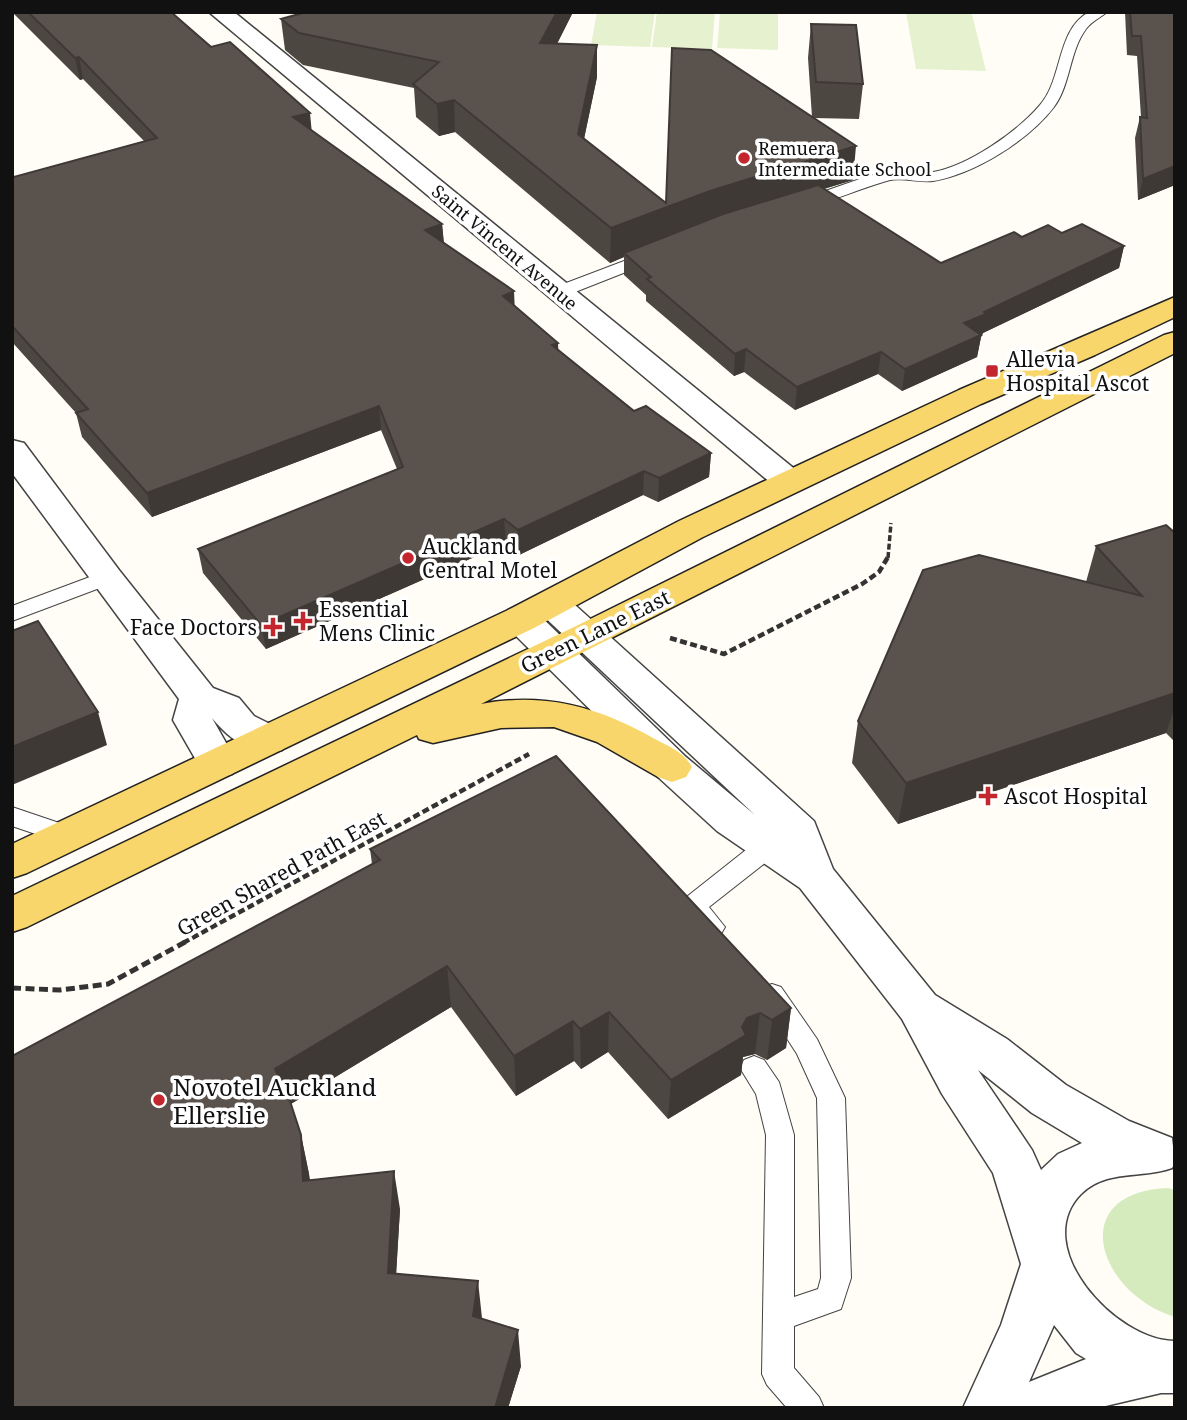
<svg xmlns="http://www.w3.org/2000/svg" width="1187" height="1420" font-family="'Noto Serif',serif">
<style>
.green{fill:#d5ebbd}
.pitch{fill:#e6f2cf}
.lines{fill:none;stroke-linecap:round;stroke-linejoin:round}
.lane-casing{stroke:#444;stroke-width:2}
.street-casing{stroke:#444;stroke-width:3}
.primary-casing{stroke:#222;stroke-width:3}
.path-far2{stroke:#333;stroke-width:3.5;stroke-dasharray:6 2.5;stroke-linecap:butt}
.path-far1{stroke:#333;stroke-width:4.5;stroke-dasharray:7 3.5;stroke-linecap:butt}
.path{stroke:#333;stroke-width:5;stroke-dasharray:9 4.5;stroke-linecap:butt}
.lane{fill:#fff;fill-rule:evenodd}
.street{fill:#fff;fill-rule:evenodd}
.primary{fill:#f9d66b;fill-rule:evenodd}
.wall{fill:#4d4742}
.shaded-wall{fill:#3f3936}
.building{fill:#5a524d;stroke:#3f3936;stroke-width:2}
.poi-dot{fill:#c4262e;stroke:#fff;stroke-width:2.5}
.labels{text-anchor:middle;dominant-baseline:central;stroke-width:7;stroke-linejoin:round;paint-order:stroke}
.far-poi-label{font-size:18px;fill:#111;stroke:#fff;text-anchor:start}
.far-street-label{font-size:18px;fill:#111;stroke:#fff}
.poi-label{font-size:21px;fill:#111;stroke:#fff;text-anchor:start}
.street-label{font-size:21px;fill:#111;stroke:#fff}
.near-poi-label{font-size:24px;fill:#111;stroke:#fff;text-anchor:start}
</style>
<rect width="100%" height="100%" fill="#fffdf5"/>
<path class="green" d="M 1168,1188 L 1175,1190 L 1175,1317 C 1097,1293 1065,1192 1168,1188 Z"/>
<path class="pitch" d="M 597,12 L 655,12 L 650,47 L 591,45 Z
M 657,12 L 715,12 L 712,49 L 652,47 Z
M 720,12 L 778,12 L 778,50 L 717,48 Z
M 906,12 L 972,14 L 986,71 L 916,69 Z"/>
<g class="lines">
<defs>
<path id="lane" d="M 1089,12 L 1107,12 C 1100,18 1092,21 1086,29 C 1069,52 1071,84 1054,107 C 1028,141 974,174 933,181 C 919,183 904,177 890,180 C 861,188 833,201 804,208 L 796,203 L 798,200 C 829,191 859,177 890,171 C 904,167 918,174 933,172 C 968,166 1017,132 1040,105 C 1063,79 1056,30 1089,12 Z
M 653,250 L 659,251 L 661,255 L 659,259 L 565,296 L 559,297 L 550,292 L 553,288 Z
M 106,571 L 113,573 L 117,578 L 113,583 L 12,621 L 12,606 Z
M 12,807 L 77,829 L 80,836 L 77,843 L 68,845 L 12,826 Z
M 770,836 L 779,838 L 782,845 L 779,852 L 709,907 L 725,927 L 721,934 C 702,940 689,922 680,906 L 684,899 L 761,838 Z
M 772,984 L 781,987 L 817,1039 L 845,1098 L 851,1278 L 841,1309 L 794,1326 L 794,1368 L 819,1397 L 824,1408 L 787,1408 L 767,1385 L 762,1374 L 766,1135 L 756,1094 L 740,1068 L 744,1060 L 754,1056 L 764,1060 L 779,1082 L 794,1135 L 794,1297 L 818,1289 L 821,1278 L 817,1098 L 797,1054 L 759,995 L 763,987 Z"/>
<path id="street" d="M 209,12 L 234,12 L 802,475 L 807,482 L 802,489 L 790,492 L 778,489 Z
M 12,440 L 24,443 L 119,570 L 213,688 L 239,698 L 254,716 L 282,730 L 288,740 L 282,750 C 254,758 229,739 212,718 L 238,764 L 232,774 L 218,778 L 204,774 L 173,720 L 179,699 L 12,473 Z
M 551,591 L 564,595 L 814,821 L 833,869 L 935,995 L 1007,1039 L 1066,1085 L 1129,1121 L 1172,1138 L 1175,1163 L 1172,1168 C 1142,1179 1106,1169 1081,1194 C 1029,1247 1116,1341 1175,1341 L 1175,1393 L 1161,1393 L 1097,1408 L 963,1408 L 1001,1325 L 1021,1264 L 993,1173 L 942,1094 L 902,1019 L 800,888 L 717,831 L 658,777 L 508,628 L 503,619 L 508,610 L 521,607 L 534,610 L 686,757 L 755,815 L 538,611 L 533,603 L 538,595 ZM 978,1070 L 1032,1113 L 1082,1143 L 1058,1154 L 1041,1170 L 1032,1150 ZM 1054,1325 L 1076,1353 L 1086,1359 L 1029,1382 Z"/>
<path id="primary" d="M 1175,297 L 1175,317 L 1095,355 L 981,404 L 703,537 L 534,628 L 27,873 L 12,878 L 12,844 L 508,610 L 679,521 L 959,390 Z
M 1175,332 L 1175,353 L 481,704 C 544,692 598,707 653,738 C 668,746 684,752 692,767 L 686,777 L 672,782 L 658,777 L 597,742 L 554,727 L 501,728 L 433,743 L 419,739 L 417,735 L 27,927 L 12,932 L 12,896 L 574,627 L 1164,335 Z"/>
</defs>
<use href="#lane" class="lane-casing"/>
<use href="#street" class="street-casing"/>
<use href="#primary" class="primary-casing"/>
<path class="path-far2" d="M 888,558 L 891,523"/>
<path class="path-far1" d="M 670,638 L 724,654 L 862,584 L 879,572 L 888,557
M 183,943 L 529,754"/>
<path class="path" d="M 12,988 L 60,990 L 108,984 L 187,941"/>
<use href="#lane" class="lane"/>
<use href="#street" class="street"/>
<use href="#primary" class="primary"/>
</g>
<path class="wall" d="M 12,12 L 171,12 L 312,131 L 442,224 L 444,243 L 515,306 L 558,350 L 634,411 L 711,453 L 709,477 L 658,502 L 643,495 L 519,555 L 506,543 L 266,649 L 203,573 L 198,549 L 397,469 L 381,430 L 152,517 L 82,437 L 76,413 L 12,342 L 12,175 L 14,177 L 144,141 L 83,79 L 80,80 Z
M 306,12 L 573,12 L 557,44 L 597,77 L 584,139 L 666,203 L 812,117 L 808,58 L 811,24 L 863,84 L 859,119 L 814,118 L 853,180 L 824,189 L 941,263 L 1022,237 L 1062,233 L 1124,246 L 1119,268 L 983,333 L 981,337 L 977,357 L 902,391 L 878,374 L 795,410 L 744,372 L 734,376 L 646,301 L 646,295 L 624,275 L 624,257 L 610,263 L 455,132 L 439,136 L 416,117 L 414,88 L 303,65 L 285,50 L 281,19 Z
M 1125,12 L 1175,12 L 1175,185 L 1138,200 L 1135,138 L 1140,117 L 1141,117 L 1137,56 L 1127,55 Z
M 1175,533 L 1175,742 L 1166,733 L 898,824 L 852,763 L 858,721 L 1086,582 L 1096,546 Z
M 370,849 L 791,1008 L 786,1048 L 767,1060 L 755,1054 L 743,1057 L 741,1075 L 668,1119 L 608,1052 L 581,1069 L 574,1061 L 516,1096 L 451,1007 L 291,1104 L 301,1135 L 309,1174 L 310,1180 L 400,1209 L 396,1274 L 482,1319 L 521,1366 L 508,1408 L 12,1408 L 372,864 Z"/>
<path class="shaded-wall" d="M 557,12 L 573,12 L 541,75 L 540,43 Z
M 597,45 L 597,77 L 578,167 L 578,134 Z
M 79,57 L 83,79 L 80,80 L 75,58 Z
M 454,100 L 455,132 L 439,136 L 437,104 Z
M 310,113 L 312,134 L 293,117 Z
M 856,146 L 853,180 L 708,224 L 624,253 L 624,257 L 610,263 L 611,228 L 710,191 Z
M 1175,166 L 1175,185 L 1138,200 L 1143,179 Z
M 442,224 L 444,247 L 425,230 Z
M 1124,246 L 1119,268 L 983,333 L 981,337 L 977,357 L 902,391 L 905,369 L 964,323 L 984,312 Z
M 514,291 L 515,314 L 503,296 Z
M 558,343 L 559,366 L 552,345 Z
M 746,349 L 744,372 L 734,376 L 735,354 Z
M 881,352 L 878,374 L 795,410 L 797,387 Z
M 379,406 L 381,430 L 152,517 L 147,493 Z
M 711,453 L 709,477 L 658,502 L 659,478 Z
M 644,471 L 643,495 L 519,555 L 518,530 Z
M 504,519 L 506,543 L 266,649 L 261,625 Z
M 1175,693 L 1175,707 L 1166,733 L 898,824 L 906,783 Z
M 98,712 L 107,745 L 12,785 L 12,747 Z
M 447,966 L 451,1007 L 284,1108 L 275,1069 Z
M 791,1008 L 786,1048 L 767,1060 L 772,1020 Z
M 609,1012 L 608,1052 L 581,1069 L 580,1029 Z
M 760,1013 L 755,1054 L 743,1057 L 741,1075 L 668,1119 L 671,1080 L 742,1027 L 747,1018 Z
M 573,1021 L 574,1061 L 516,1096 L 514,1056 Z
M 301,1135 L 309,1174 L 312,1219 L 303,1181 Z
M 394,1171 L 400,1209 L 394,1310 L 388,1273 Z
M 478,1281 L 482,1318 L 477,1352 L 473,1316 Z
M 518,1330 L 521,1366 L 508,1408 L 495,1408 Z"/>
<path class="building" d="M 28,12 L 171,12 L 211,47 L 230,42 L 310,113 L 293,117 L 442,224 L 425,230 L 514,291 L 503,296 L 558,343 L 552,345 L 634,411 L 646,406 L 711,453 L 659,478 L 644,471 L 518,530 L 504,519 L 261,625 L 198,549 L 403,467 L 379,406 L 147,493 L 76,413 L 88,409 L 12,326 L 12,175 L 14,177 L 157,138 L 79,57 L 75,58 Z
M 306,12 L 557,12 L 540,43 L 597,45 L 578,134 L 666,203 L 672,48 L 711,50 L 856,146 L 710,191 L 611,228 L 454,100 L 437,104 L 413,84 L 439,62 L 299,33 L 281,19 Z
M 1130,12 L 1175,12 L 1175,166 L 1143,179 L 1140,117 L 1147,118 L 1141,36 L 1132,36 Z
M 811,24 L 856,25 L 863,84 L 816,82 Z
M 818,185 L 941,263 L 1014,232 L 1022,237 L 1048,225 L 1062,233 L 1082,224 L 1124,246 L 984,312 L 986,314 L 964,323 L 981,335 L 905,369 L 881,352 L 797,387 L 746,349 L 735,354 L 647,279 L 651,277 L 624,253 L 723,214 Z
M 1166,525 L 1175,533 L 1175,693 L 906,783 L 858,721 L 923,570 L 979,555 L 1142,596 L 1096,546 Z
M 38,621 L 98,712 L 12,747 L 12,631 Z
M 556,756 L 791,1008 L 772,1020 L 760,1013 L 747,1018 L 742,1027 L 746,1035 L 671,1080 L 609,1012 L 580,1029 L 573,1021 L 514,1056 L 447,966 L 275,1069 L 289,1098 L 301,1135 L 303,1181 L 394,1171 L 388,1273 L 478,1281 L 473,1316 L 518,1330 L 495,1408 L 12,1408 L 12,1056 L 380,860 L 370,849 Z"/>
<g class="poi-dot">
<circle cx="744" cy="158" r="7"/>
<rect x="985" y="364" width="14" height="14" rx="3.5"/>
<circle cx="408" cy="558" r="7"/>
<path d="M299.5 610.5h7v7h7v7h-7v7h-7v-7h-7v-7h7z"/>
<path d="M269.5 616.5h7v7h7v7h-7v7h-7v-7h-7v-7h7z"/>
<path d="M984.5 785.5h7v7h7v7h-7v7h-7v-7h-7v-7h7z"/>
<circle cx="159" cy="1100" r="7"/>
</g>
<g class="labels">
<g class="far-poi-label">
<text x="758" y="148">Remuera<tspan x="758" dy="21">Intermediate School</tspan></text>
</g>
<g class="far-street-label">
<text transform="translate(505 247) rotate(40)">Saint Vincent Avenue</text>
</g>
<g class="poi-label">
<text x="1006" y="359">Allevia<tspan x="1006" dy="24">Hospital Ascot</tspan></text>
<text x="422" y="546">Auckland<tspan x="422" dy="24">Central Motel</tspan></text>
<text x="319" y="609">Essential<tspan x="319" dy="24">Mens Clinic</tspan></text>
<text x="257" y="627" text-anchor="end">Face Doctors</text>
<text x="1004" y="796">Ascot Hospital</text>
</g>
<g class="street-label">
<text transform="translate(595 631) rotate(-26)">Green Lane East</text>
<text transform="translate(281 873) rotate(-29)">Green Shared Path East</text>
</g>
<g class="near-poi-label">
<text x="173" y="1086">Novotel Auckland<tspan x="173" dy="28">Ellerslie</tspan></text>
</g>
</g>
<rect width="1187" height="1420" fill="none" stroke="#111111" stroke-width="28"/>
</svg>
